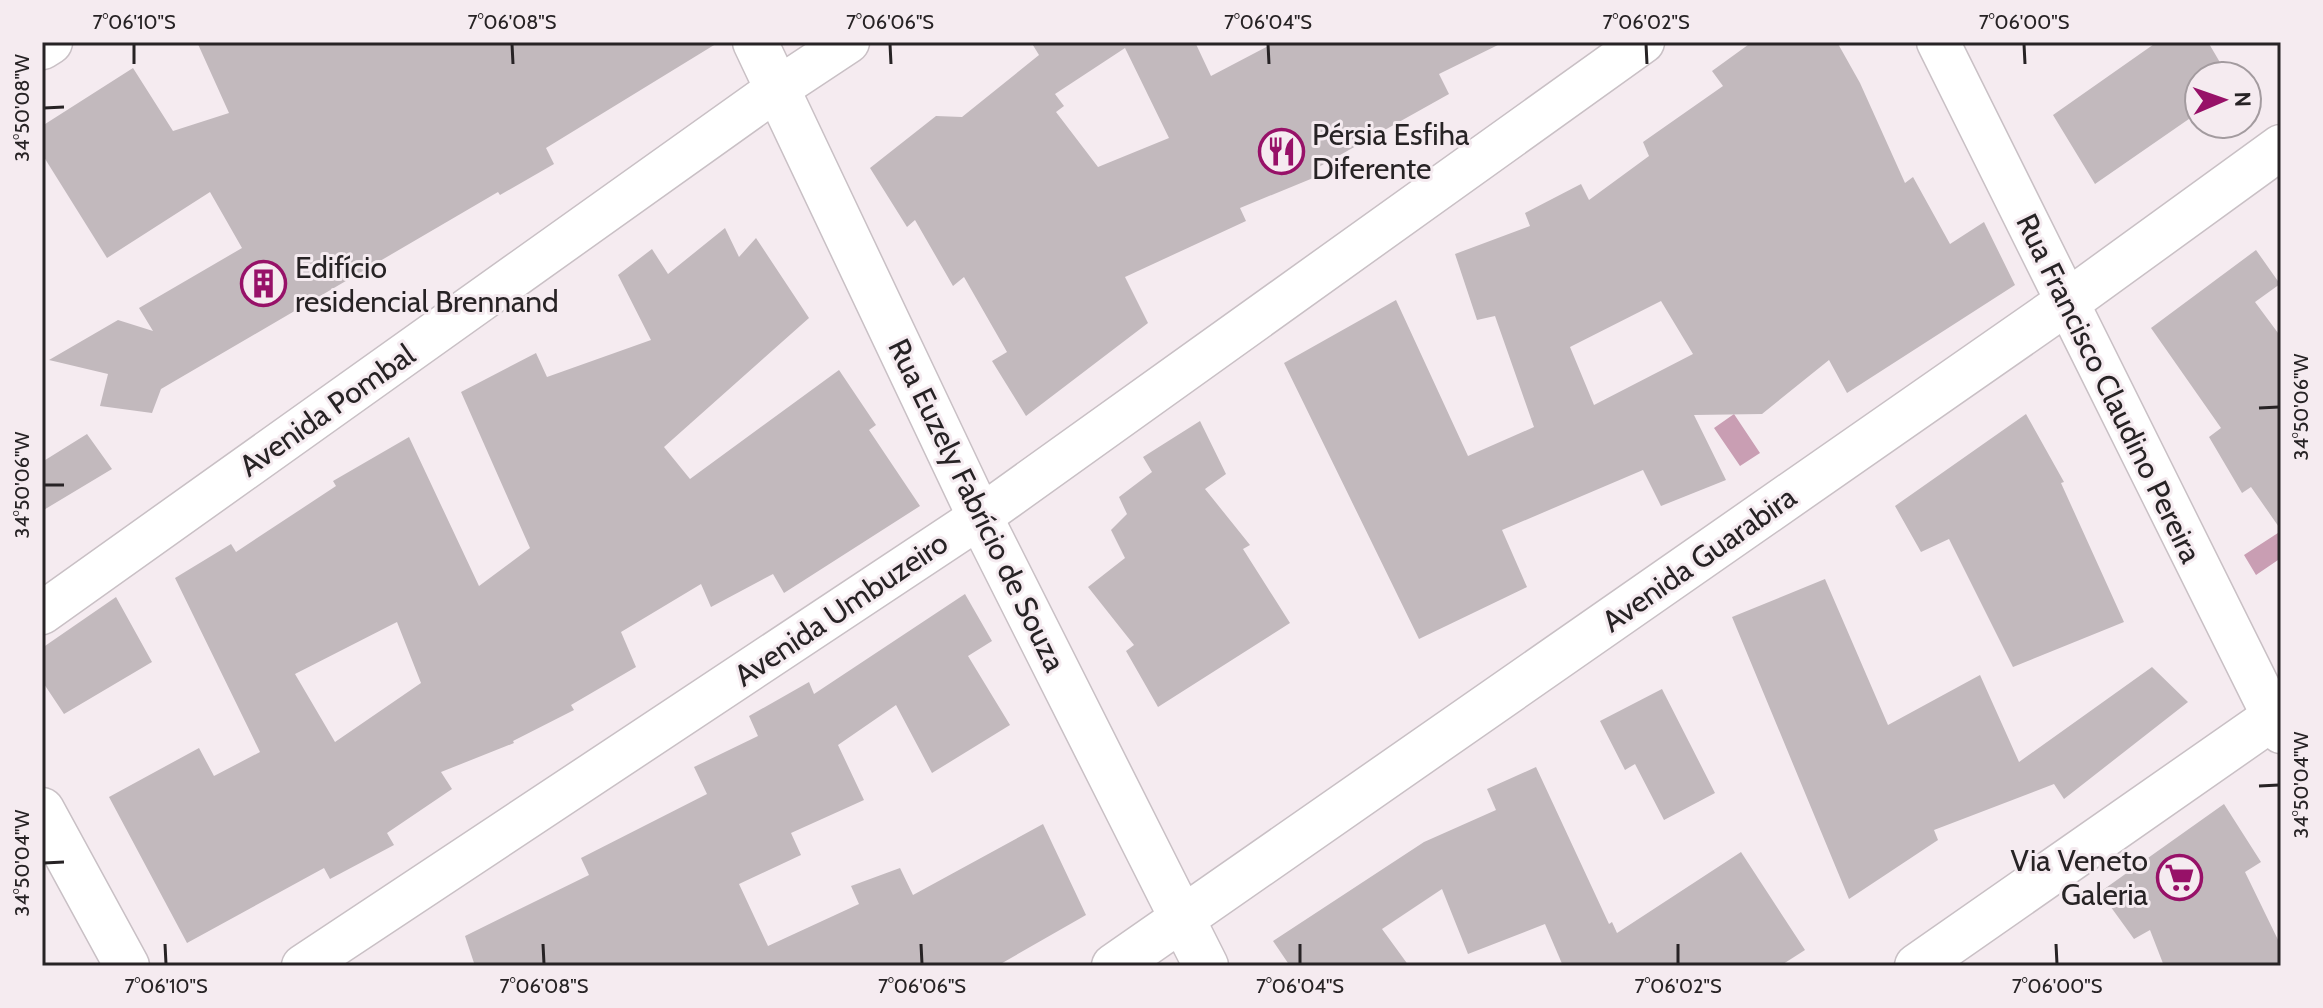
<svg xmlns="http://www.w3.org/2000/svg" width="2323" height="1008" font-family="Cabin,sans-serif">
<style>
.water{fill:#c99eb3}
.building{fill:#c2b9bd;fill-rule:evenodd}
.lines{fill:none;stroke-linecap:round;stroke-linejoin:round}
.street-casing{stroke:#c9c0c5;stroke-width:45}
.secondary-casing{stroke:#c9c0c5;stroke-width:47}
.street{stroke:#fff;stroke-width:42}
.secondary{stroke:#fff;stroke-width:44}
.ticks{fill:none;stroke:#272325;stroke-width:3}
.labels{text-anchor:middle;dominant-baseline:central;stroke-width:6;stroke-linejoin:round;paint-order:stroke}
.poi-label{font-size:30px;fill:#272325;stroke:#f5ebf0;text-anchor:start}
.street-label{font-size:30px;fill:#272325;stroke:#f5ebf0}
.neatline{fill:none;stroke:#272325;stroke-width:3}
.ticks-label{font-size:20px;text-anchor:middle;fill:#272325}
</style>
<rect width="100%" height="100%" fill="#f5ebf0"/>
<path class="water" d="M 1734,414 L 1760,453 L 1740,466 L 1714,428 Z
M 2281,531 L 2281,558 L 2256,575 L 2244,555 Z"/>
<path class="building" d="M 197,42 L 719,42 L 546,148 L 554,164 L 500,195 L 498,192 L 161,389 L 152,413 L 100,406 L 108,374 L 49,360 L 118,320 L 153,331 L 139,308 L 242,248 L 210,192 L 107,258 L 42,154 L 42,126 L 133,68 L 173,131 L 229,113 Z
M 1031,42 L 1195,42 L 1211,76 L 1276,42 L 1504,42 L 1439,74 L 1449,94 L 1315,169 L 1318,176 L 1240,208 L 1246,221 L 1125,277 L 1148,323 L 1026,416 L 992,361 L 1007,352 L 964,277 L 953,286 L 915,220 L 907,227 L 870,168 L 936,116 L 962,117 L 1039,55 ZM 1125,48 L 1169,138 L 1098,167 L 1056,112 L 1064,106 L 1055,94 Z
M 1752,42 L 1837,42 L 1860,83 L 1905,183 L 1913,177 L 1950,244 L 1984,222 L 2015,285 L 1847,393 L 1829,360 L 1762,414 L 1694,415 L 1726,480 L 1661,506 L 1643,470 L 1502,530 L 1527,587 L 1419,639 L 1284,363 L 1396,300 L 1468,456 L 1534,427 L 1495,316 L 1477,320 L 1455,254 L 1530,226 L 1525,213 L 1581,184 L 1589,200 L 1649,156 L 1643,142 L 1723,86 L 1712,71 ZM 1661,301 L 1693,354 L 1594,405 L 1570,347 Z
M 2157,42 L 2208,42 L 2228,76 L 2199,76 L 2199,112 L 2095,184 L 2053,115 Z
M 725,228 L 739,257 L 756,238 L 809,318 L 664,447 L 690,479 L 839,370 L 876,425 L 869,430 L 920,506 L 784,593 L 773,574 L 711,607 L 701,584 L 621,632 L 636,667 L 571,705 L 574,710 L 513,741 L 514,743 L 441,772 L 452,789 L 387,833 L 394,845 L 330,879 L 324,868 L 187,943 L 109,797 L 199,748 L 214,776 L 260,752 L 175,578 L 231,544 L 236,552 L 336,486 L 333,481 L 409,437 L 479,586 L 530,548 L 461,392 L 536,353 L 547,377 L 651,340 L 618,275 L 652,249 L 668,274 ZM 397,622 L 421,683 L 335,742 L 295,674 Z
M 2256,250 L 2280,284 L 2255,302 L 2281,337 L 2281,530 L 2251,487 L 2242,493 L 2209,437 L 2221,428 L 2151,328 Z
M 2026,414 L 2064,482 L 2061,483 L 2124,622 L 2013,667 L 1949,539 L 1921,552 L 1895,506 Z
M 1200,421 L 1226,474 L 1205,489 L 1250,545 L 1243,549 L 1290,623 L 1158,707 L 1126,651 L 1134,645 L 1088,587 L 1125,558 L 1111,530 L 1127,514 L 1119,497 L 1152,472 L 1143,457 Z
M 87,434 L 112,469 L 42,511 L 42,462 Z
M 1825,579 L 1888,725 L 1980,675 L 2019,762 L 2152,667 L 2188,702 L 2064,799 L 2054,784 L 1934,830 L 1938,840 L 1849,899 L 1732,617 Z
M 965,594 L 992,641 L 968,656 L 1010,725 L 932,773 L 896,705 L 838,745 L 864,800 L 791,833 L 801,855 L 739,884 L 768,946 L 859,904 L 851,886 L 900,868 L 913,895 L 1043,824 L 1086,915 L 997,966 L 475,966 L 465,936 L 589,875 L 581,858 L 707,794 L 694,767 L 758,736 L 749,716 L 809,682 L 814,694 Z
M 116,597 L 152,662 L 64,714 L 42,681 L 42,648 Z
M 1662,689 L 1715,793 L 1664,820 L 1635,764 L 1625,770 L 1600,721 Z
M 1536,767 L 1609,924 L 1612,922 L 1617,933 L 1741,852 L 1805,950 L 1780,966 L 1563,966 L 1545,924 L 1468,954 L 1442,889 L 1382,929 L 1409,966 L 1290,966 L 1273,941 L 1424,842 L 1496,810 L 1487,789 Z
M 2224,804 L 2261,862 L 2245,872 L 2281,946 L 2281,966 L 2164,966 L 2150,930 L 2134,939 L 2100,892 Z"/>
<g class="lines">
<defs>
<path id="street" d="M 1938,42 L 2281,732
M 42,613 L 777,89 L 848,42
M 303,966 L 980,517 L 1643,42"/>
<path id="secondary" d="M 755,42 L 980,517 L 1206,966
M 42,47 L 50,42
M 42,810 L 127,966
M 1114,966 L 2066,303 L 2281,147
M 1917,966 L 2281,712"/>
</defs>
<use href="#street" class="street-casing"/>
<use href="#secondary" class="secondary-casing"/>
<use href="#street" class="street"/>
<use href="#secondary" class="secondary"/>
</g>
<path class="ticks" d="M 134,44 L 134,64M 512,44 L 513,64M 890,44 L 891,64M 1268,44 L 1269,64M 1646,44 L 1647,64M 2024,44 L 2025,64M 44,108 L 64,107M 2259,408 L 2279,407M 44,485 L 64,485M 2259,786 L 2279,785M 44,863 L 64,862M 165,944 L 166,964M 543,944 L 544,964M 921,944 L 922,964M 1300,944 L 1300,964M 1678,944 L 1678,964M 2056,944 L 2057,964"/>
<defs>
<symbol id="restaurant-ring" viewBox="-11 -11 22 22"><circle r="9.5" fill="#f5ebf0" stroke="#971168" stroke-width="1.5"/><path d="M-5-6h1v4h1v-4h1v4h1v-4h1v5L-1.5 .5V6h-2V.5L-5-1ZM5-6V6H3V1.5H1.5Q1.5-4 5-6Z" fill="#971168"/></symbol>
<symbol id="building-ring" viewBox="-11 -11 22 22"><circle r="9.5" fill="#f5ebf0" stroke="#971168" stroke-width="1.5"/><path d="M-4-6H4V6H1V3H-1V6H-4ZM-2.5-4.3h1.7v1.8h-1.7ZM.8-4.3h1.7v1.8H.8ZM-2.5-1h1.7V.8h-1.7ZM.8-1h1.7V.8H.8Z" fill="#971168"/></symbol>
<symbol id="supermarket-ring" viewBox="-11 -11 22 22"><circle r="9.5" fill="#f5ebf0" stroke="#971168" stroke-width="1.5"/><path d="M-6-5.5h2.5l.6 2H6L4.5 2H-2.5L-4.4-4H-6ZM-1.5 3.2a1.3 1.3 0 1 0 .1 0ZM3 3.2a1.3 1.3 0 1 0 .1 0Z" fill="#971168"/></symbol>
</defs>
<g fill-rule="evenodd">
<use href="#restaurant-ring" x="1256" y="126" width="51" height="51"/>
<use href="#building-ring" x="238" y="258" width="51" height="51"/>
<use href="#supermarket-ring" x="2154" y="852" width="51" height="51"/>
</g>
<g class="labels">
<g class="poi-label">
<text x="1312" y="134">Pérsia Esfiha<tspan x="1312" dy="34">Diferente</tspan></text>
<text x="295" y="267">Edifício<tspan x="295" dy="34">residencial Brennand</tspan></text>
<text x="2148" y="860" text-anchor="end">Via Veneto<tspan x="2148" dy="34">Galeria</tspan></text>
</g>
<g class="street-label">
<text transform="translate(2109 388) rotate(64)">Rua Francisco Claudino Pereira</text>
<text transform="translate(327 410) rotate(-35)">Avenida Pombal</text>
<text transform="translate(977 505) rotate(64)">Rua Euzely Fabrício de Souza</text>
<text transform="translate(1699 559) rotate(-35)">Avenida Guarabira</text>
<text transform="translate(841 609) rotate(-34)">Avenida Umbuzeiro</text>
</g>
</g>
<rect width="2323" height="1008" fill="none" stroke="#f5ebf0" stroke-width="88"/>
<g transform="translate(2223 100) rotate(88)"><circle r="38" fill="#f5ebf0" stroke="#a39b9f" stroke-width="2"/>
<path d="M0-6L14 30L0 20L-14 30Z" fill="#971168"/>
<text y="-12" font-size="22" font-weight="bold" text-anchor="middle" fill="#272325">N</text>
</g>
<rect x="44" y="44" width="2235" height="920" class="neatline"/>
<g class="ticks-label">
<text x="134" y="29">7°06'10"S</text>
<text x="512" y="29">7°06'08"S</text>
<text x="890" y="29">7°06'06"S</text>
<text x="1268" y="29">7°06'04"S</text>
<text x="1646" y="29">7°06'02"S</text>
<text x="2024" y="29">7°06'00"S</text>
<text transform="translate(22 108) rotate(-90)" y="7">34°50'08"W</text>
<text transform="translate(2301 407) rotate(-90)" y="7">34°50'06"W</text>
<text transform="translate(22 485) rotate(-90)" y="7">34°50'06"W</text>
<text transform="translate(2301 785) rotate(-90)" y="7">34°50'04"W</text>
<text transform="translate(22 863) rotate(-90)" y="7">34°50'04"W</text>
<text x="166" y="993">7°06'10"S</text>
<text x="544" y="993">7°06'08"S</text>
<text x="922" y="993">7°06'06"S</text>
<text x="1300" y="993">7°06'04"S</text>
<text x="1678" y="993">7°06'02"S</text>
<text x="2057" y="993">7°06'00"S</text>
</g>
</svg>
